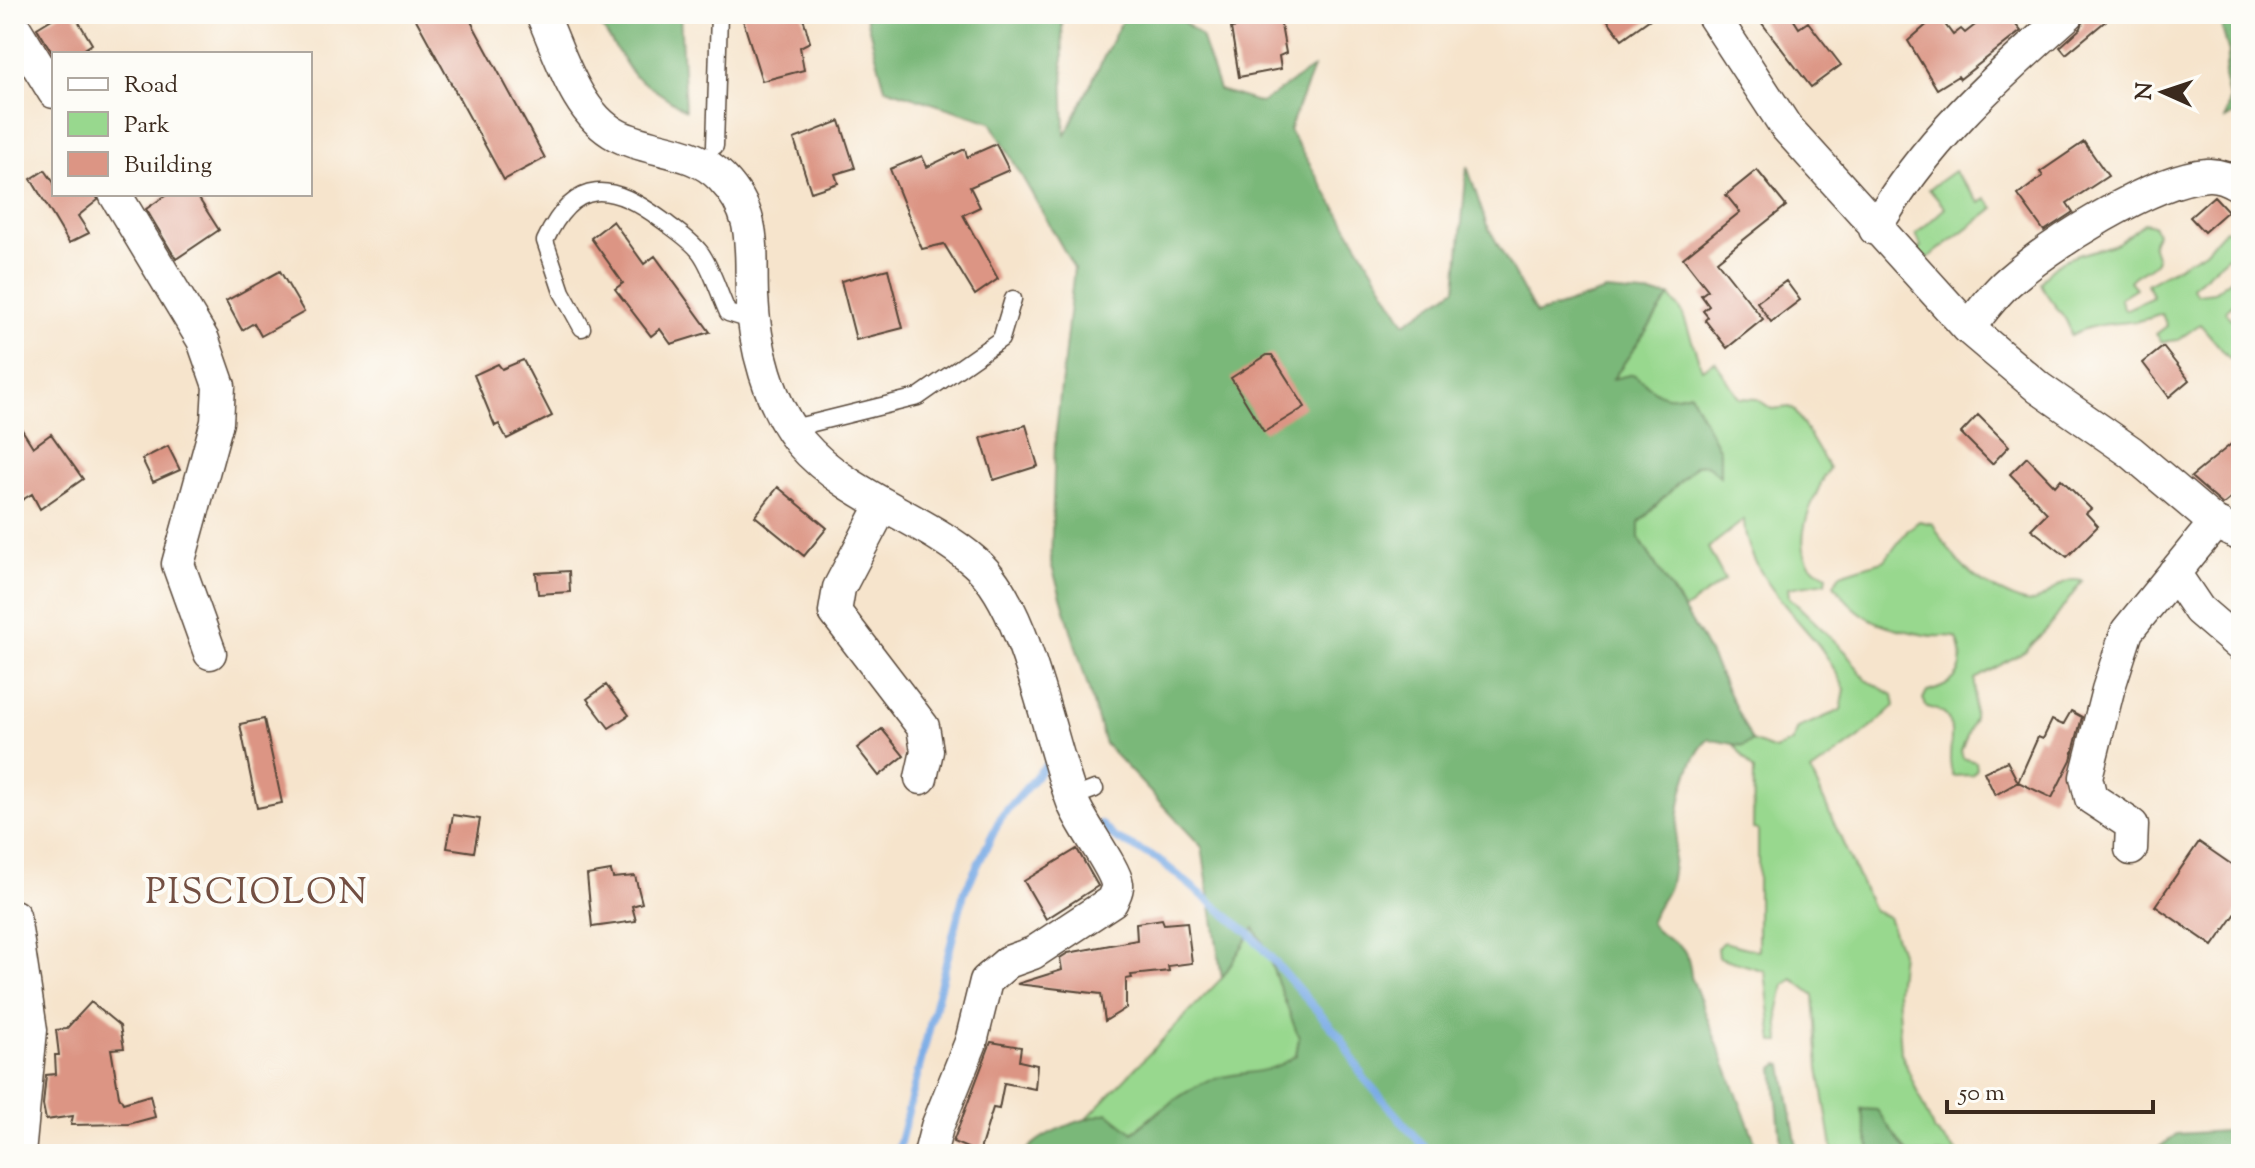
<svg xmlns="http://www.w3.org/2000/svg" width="2255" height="1168" font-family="'Sorts Mill Goudy',serif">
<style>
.green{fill:#98d88e;stroke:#6a8156;stroke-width:2}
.forest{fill:#7ab879;stroke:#5a714c;stroke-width:2}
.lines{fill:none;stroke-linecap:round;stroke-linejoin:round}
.stream{stroke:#7aace6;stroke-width:8}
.building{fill:#dc9584}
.service-casing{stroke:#574638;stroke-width:19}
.minor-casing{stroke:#574638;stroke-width:35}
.service{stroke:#fff;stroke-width:16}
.minor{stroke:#fff;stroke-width:32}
.labels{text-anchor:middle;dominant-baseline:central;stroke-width:8;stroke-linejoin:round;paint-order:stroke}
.quarter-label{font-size:36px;letter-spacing:2px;fill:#734f42;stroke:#fdfcf7}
</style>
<rect width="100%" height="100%" fill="#fdfcf7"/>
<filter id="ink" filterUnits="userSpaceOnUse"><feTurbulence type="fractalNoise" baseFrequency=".0125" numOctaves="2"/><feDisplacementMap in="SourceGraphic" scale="16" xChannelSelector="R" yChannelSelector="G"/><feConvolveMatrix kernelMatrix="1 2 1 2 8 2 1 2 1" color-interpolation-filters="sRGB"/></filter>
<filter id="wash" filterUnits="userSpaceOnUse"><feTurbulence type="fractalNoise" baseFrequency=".006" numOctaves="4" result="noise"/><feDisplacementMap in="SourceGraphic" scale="32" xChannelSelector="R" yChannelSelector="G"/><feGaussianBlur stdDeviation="1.8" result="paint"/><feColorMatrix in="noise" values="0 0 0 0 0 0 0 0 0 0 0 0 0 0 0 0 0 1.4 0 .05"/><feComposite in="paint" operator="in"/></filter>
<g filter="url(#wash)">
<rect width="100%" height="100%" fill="#f6e4cc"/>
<path class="green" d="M 1954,171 L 1980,203 L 1986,198 L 1994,208 L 1920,264 L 1914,254 L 1921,247 L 1916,234 L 1945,208 L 1929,189 Z
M 2144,223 L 2153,225 L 2157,233 L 2152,243 L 2157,260 C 2149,271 2137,271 2130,281 L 2136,288 L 2120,298 L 2125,310 L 2153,297 L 2147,284 L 2205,251 L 2225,229 L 2233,231 L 2238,240 L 2236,249 L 2192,287 L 2197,294 L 2214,292 L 2241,272 L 2241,297 L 2225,311 L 2241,331 L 2241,351 L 2230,359 L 2200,324 L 2178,340 L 2162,342 L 2156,334 L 2167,326 L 2162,314 C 2128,328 2102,318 2071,335 C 2068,313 2048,304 2041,283 C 2056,254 2085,255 2112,245 C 2123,241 2134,230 2144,223 Z
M 1670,296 L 1682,312 L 1702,369 L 1715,361 L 1739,398 L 1757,399 L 1772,409 L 1790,407 L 1795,411 L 1829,468 C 1817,491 1790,540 1811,565 C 1814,569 1822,572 1827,575 L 1826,582 L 1788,588 L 1789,597 L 1846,652 L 1866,680 L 1893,695 L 1895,706 L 1859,738 L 1811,772 L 1873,910 L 1888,917 L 1901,952 L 1897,991 L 1901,1053 L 1933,1129 L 1959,1154 L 1908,1154 L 1862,1109 L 1871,1154 L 1841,1154 L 1840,1149 L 1833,1154 L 1819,1068 L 1814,995 L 1793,979 L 1784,985 L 1778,1013 L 1780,1042 L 1773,1042 L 1765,971 L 1718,957 L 1717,948 L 1724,942 L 1758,951 L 1758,830 L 1753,829 L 1754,771 L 1732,742 L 1743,746 L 1752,741 L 1775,750 L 1792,742 L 1798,728 L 1841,710 L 1845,689 C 1835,671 1825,651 1811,636 C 1784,605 1745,564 1744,520 L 1708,548 L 1725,580 L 1684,610 L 1639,538 L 1639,523 L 1696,465 L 1706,464 L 1720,475 L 1720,451 L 1695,407 L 1655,394 L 1644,382 L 1612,380 Z
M 1919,521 L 1933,524 C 1955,562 1968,578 2009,596 C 2018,600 2028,606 2038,600 C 2054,592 2062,576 2082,581 L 2049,627 L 2026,651 L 1975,679 L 1974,718 L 1961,751 L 1963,758 L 1976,762 L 1977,769 L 1972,775 L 1953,776 C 1942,748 1968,715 1927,707 L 1923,699 L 1927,692 C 1957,685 1969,668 1957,638 C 1945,634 1937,638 1926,635 C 1883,627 1859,621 1834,584 L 1840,574 L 1885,560 L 1908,530 Z
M 1254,928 L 1263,943 L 1299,1038 L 1296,1055 L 1277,1069 L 1249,1075 L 1161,1109 L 1132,1133 L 1086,1119 L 1222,978 Z"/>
<path class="forest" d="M 593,14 L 680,14 L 685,110 L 634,76 Z
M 865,14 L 1049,14 L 1062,23 L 1065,136 L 1125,14 L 1174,14 L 1201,36 L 1219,90 L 1261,103 L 1313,68 L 1289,130 L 1405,323 L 1456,288 L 1467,166 L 1486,223 L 1536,314 L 1606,291 L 1670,296 L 1613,379 L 1633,374 C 1657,391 1659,402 1690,393 L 1720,451 L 1720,476 L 1706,464 L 1696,465 L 1639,523 L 1639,538 L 1703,641 L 1752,741 L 1743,746 L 1708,739 C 1673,777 1680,835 1670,883 C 1667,897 1654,908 1650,922 C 1668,950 1687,932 1691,976 L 1760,1154 L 1024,1154 C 1040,1131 1082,1120 1108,1113 L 1133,1133 C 1154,1115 1191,1084 1218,1078 C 1250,1070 1267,1076 1296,1055 L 1299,1038 L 1263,943 L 1254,928 L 1222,978 L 1202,847 L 1105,744 L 1051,563 L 1055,441 L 1074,268 L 991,122 L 885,88 Z
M 2218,14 L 2241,14 L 2241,111 L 2225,120 L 2229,98 L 2224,76 L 2229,53 Z
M 1779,1064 L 1783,1065 L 1798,1154 L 1782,1154 L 1774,1068 Z
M 1861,1109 L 1877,1110 L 1908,1154 L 1871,1154 Z
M 2241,1130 L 2241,1151 L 2218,1146 L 2204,1154 L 2150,1154 L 2177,1134 Z"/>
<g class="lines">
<path class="stream" d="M 1101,824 L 1115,838 L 1158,859 L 1251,935 L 1341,1038 L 1364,1078 L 1430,1154
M 897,1154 L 964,893 L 1001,817 L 1051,759"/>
</g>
<g id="blocks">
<path class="building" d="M 60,14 L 74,14 L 92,44 L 77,54 L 53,54 L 37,28 Z
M 413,14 L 467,14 L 545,158 L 504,180 Z
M 741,14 L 802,14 L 810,42 L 800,47 L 804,70 L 762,81 Z
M 1245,14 L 1279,14 L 1286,53 L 1279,56 L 1281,69 L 1239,77 L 1231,28 L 1246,26 Z
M 1603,14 L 1657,14 L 1622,39 Z
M 1772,14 L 1790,14 L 1799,28 L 1808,22 L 1841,65 L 1811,87 L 1761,22 Z
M 1989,14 L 2007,14 L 2021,31 L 1960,79 L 1958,76 L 1937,89 L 1908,41 L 1938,15 L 1953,35 L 1961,29 L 1965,33 Z
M 2086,14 L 2114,14 L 2066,54 L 2060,47 L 2081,28 Z
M 840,121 L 855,168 L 835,174 L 838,183 L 811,192 L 794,139 Z
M 2084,142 L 2108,176 L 2067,203 L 2073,212 L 2044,231 L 2018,195 L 2043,176 L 2040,172 Z
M 996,144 L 1009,170 L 970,187 L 980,207 L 963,215 L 998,279 L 975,295 L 944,244 L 922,249 L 890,169 L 922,156 L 927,167 L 965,149 L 967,157 Z
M 45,170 L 54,183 L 54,194 L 96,194 L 98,200 L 78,216 L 89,233 L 69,243 L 31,179 Z
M 1757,170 L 1786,206 L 1717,261 L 1763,319 L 1727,348 L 1705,320 L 1708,317 L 1703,311 L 1709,306 L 1701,295 L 1708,290 L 1683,258 L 1740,212 L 1726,195 Z
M 168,194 L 196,194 L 219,230 L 176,259 L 146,209 Z
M 2214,196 L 2228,211 L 2204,232 L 2190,217 Z
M 613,221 L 644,264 L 655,256 L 710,332 L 671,344 L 660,329 L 651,336 L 615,289 L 623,283 L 591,238 Z
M 888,269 L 903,328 L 856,340 L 841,281 Z
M 280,271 L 304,312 L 261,336 L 254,323 L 242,330 L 226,301 Z
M 1786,281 L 1800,300 L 1771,322 L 1757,302 Z
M 2163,347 L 2189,380 L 2169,397 L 2143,363 Z
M 1267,355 L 1272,355 L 1305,407 L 1264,432 L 1231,378 Z
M 523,360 L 552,416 L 507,439 L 499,424 L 495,426 L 474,375 L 498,364 L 502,369 Z
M 1978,415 L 2009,446 L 1992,464 L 1961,433 Z
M 14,417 L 33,447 L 51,434 L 83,479 L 40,509 L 32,494 L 14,505 Z
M 1026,425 L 1038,466 L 994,480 L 981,438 Z
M 2241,436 L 2241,490 L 2223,505 L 2191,477 Z
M 168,446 L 180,470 L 153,482 L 142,459 Z
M 2027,457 L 2055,486 L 2061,479 L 2091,509 L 2086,513 L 2098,526 L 2067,557 L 2031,529 L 2047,513 L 2010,474 Z
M 778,487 L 827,528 L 804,556 L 755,516 Z
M 569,571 L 570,592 L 538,594 L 536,573 Z
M 606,685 L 629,715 L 609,728 L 587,699 Z
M 2071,711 L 2082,717 L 2071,760 L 2052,798 L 2018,782 L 2038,737 L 2043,739 L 2052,720 L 2063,725 Z
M 264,719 L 282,803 L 257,808 L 240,724 Z
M 882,729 L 904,756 L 879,776 L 857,748 Z
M 2007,761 L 2018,782 L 1995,795 L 1984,772 Z
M 453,815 L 480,819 L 474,852 L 447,848 Z
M 2199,842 L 2241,871 L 2241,906 L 2213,946 L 2155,906 Z
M 1077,849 L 1098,886 L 1046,919 L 1024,881 Z
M 611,871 L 613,878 L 635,876 L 642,903 L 632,906 L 636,921 L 592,927 L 587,875 Z
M 1162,919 L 1164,924 L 1187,922 L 1192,963 L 1168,966 L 1169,971 L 1131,975 L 1132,978 L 1126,979 L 1126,1008 L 1105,1021 L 1101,994 L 1017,984 L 1062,970 L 1060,958 L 1068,953 L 1137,940 L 1136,923 Z
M 91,1002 L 120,1026 L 124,1048 L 111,1049 L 119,1096 L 123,1103 L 150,1095 L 155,1117 L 129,1124 L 71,1125 L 73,1116 L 46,1120 L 43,1105 L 46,1075 L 56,1074 L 55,1055 L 59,1055 L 56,1030 L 66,1029 Z
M 991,1042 L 1021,1047 L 1019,1061 L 1037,1065 L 1035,1089 L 1004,1083 L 999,1109 L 993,1108 L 979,1153 L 953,1142 Z"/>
</g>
</g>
<g filter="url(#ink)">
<use href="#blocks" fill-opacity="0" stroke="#574638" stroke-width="2"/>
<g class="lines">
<defs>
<path id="service" d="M 715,146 L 719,14
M 582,328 L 562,292 L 545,241 C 575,176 612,183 662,220 C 674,229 690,239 700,252 C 712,268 719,294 728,313 L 754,321
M 793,428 L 918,397 L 1001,339 L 1013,299
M 1071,798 L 1095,789"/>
<path id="minor" d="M 542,14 C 560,53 576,114 617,135 C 650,152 694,148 722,178 C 758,215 750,249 752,296 C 754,345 769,404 801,443 C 847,497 922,516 975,562 C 1028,607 1048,740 1074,805 C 1083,826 1115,869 1117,884 C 1118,890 1114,895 1112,901 L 1033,953 L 1008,962 L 986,981 L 971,1042 L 937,1127 L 930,1154
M 1712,14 L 1786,127 L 1968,328 L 2039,388 L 2131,452 L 2215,523 L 2241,535
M 14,27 L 54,92
M 115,194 L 203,340 L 219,386 L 217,422 L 178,564 L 210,653
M 1875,229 C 1923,144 1996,78 2068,14
M 1968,328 C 1981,313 1993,295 2008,282 C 2050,245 2152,179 2207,175 C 2220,174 2230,180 2241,186
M 883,504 L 839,588 L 835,612 L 923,727 L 927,751 L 921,778
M 2174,573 L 2199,610 L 2241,646
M 2131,849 L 2132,825 L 2091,798 L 2086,777 L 2108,690 L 2127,631 L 2215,523
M 14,916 L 31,1030 L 19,1154"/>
</defs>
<use href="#service" class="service-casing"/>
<use href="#minor" class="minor-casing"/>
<use href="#service" class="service"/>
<use href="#minor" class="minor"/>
</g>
</g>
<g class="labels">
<g class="quarter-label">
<text x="257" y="894">PISCIOLON</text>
</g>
</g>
<rect width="2255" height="1168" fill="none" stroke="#fdfcf7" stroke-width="48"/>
<rect x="52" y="52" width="260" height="144" fill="#fdfcf7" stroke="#afa8a0" stroke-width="2"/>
<rect x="68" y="78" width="40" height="12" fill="#ffffff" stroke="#afa8a0" stroke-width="2"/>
<text x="124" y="92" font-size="24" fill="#3b2a1e">Road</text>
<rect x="68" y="112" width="40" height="24" fill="#98d88e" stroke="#afa8a0" stroke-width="2"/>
<text x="124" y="132" font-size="24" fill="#3b2a1e">Park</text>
<rect x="68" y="152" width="40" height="24" fill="#dc9584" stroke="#afa8a0" stroke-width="2"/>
<text x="124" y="172" font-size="24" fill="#3b2a1e">Building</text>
<g transform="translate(2163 92) rotate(273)" stroke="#fdfcf7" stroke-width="6" paint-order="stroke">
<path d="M0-6L14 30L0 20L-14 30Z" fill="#3b2a1e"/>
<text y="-12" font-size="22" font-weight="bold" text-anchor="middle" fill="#3b2a1e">N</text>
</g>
<path d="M1947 1100v12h206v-12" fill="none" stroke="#3b2a1e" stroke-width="4"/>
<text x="1959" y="1100" font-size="24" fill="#3b2a1e" stroke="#fdfcf7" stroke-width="6" paint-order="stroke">50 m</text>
</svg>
